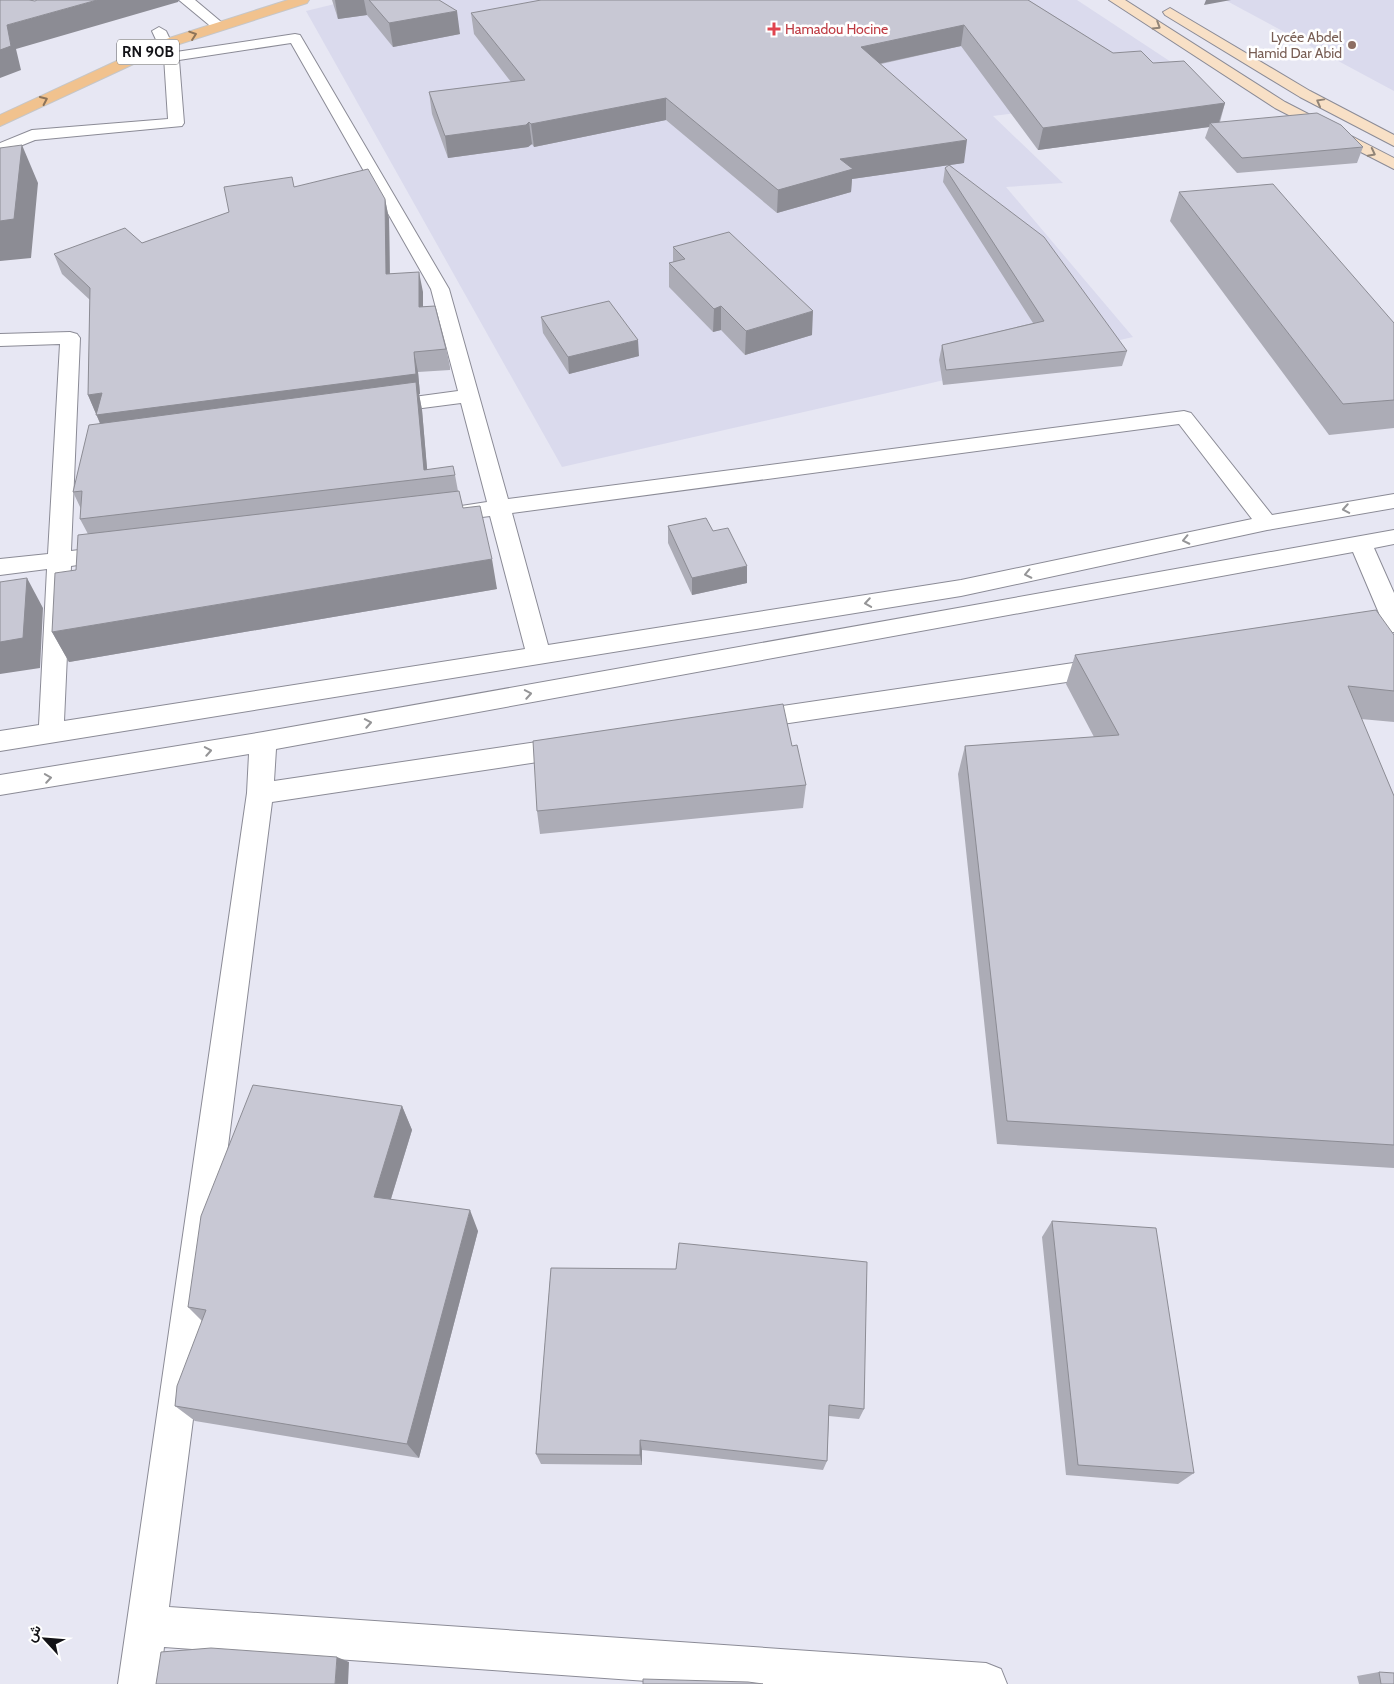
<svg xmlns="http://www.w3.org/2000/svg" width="1394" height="1684" font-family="Cabin,Vazirmatn,sans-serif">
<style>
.built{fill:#dadaed}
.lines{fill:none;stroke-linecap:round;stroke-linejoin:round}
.street-casing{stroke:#8b8b96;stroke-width:2}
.secondary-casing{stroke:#8b8b96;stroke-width:2}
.primary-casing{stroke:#c6c6c7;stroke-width:2}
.street{fill:#fff;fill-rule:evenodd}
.secondary{fill:#f8e0c6;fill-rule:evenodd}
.primary{fill:#f1c28e;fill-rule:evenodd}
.wall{fill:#acacb6}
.shaded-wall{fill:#8c8c94}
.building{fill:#c8c8d4;stroke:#8c8c94}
.oneway{stroke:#918477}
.oneway2{stroke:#8d7358}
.oneway3{stroke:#959597}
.health-dot{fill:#e0444e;stroke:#fff;stroke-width:2}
.education-dot{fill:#8d6e63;stroke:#fff;stroke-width:2}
.labels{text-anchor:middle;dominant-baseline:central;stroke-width:5;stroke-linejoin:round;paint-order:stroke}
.far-health-label{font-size:14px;fill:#be3a42;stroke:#fff;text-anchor:start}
.far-education-label{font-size:14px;fill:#785e54;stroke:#fff;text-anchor:end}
.shield{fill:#fff;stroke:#5a5a5d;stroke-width:1}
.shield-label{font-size:15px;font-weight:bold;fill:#131317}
</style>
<rect width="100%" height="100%" fill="#e7e7f3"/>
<path class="built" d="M 351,0 L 1077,0 L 1209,87 L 993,116 L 1063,183 L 1006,187 L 1133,337 L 562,467 L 306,11 Z
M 1225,0 L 1394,0 L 1394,91 Z"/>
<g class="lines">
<defs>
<path id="street" d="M 179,0 L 195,0 L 226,26 L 219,30 L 214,29 Z
M 159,27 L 166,31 L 176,52 L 295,34 L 300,35 L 449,289 L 508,499 L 1184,411 L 1191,413 L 1272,515 L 1394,494 L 1394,508 L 1267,530 L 961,596 L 0,751 L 0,731 L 39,725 L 47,569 L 0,575 L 0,559 L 48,554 L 60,344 L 0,346 L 0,334 L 70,332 L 77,334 L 80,338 L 71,551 L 113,546 L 121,549 L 124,554 L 121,559 L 71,566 L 64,721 L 525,649 L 490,516 L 443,522 L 435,520 L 432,515 L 435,510 L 487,502 L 461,403 L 384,413 L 377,411 L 374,407 L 377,403 L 384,401 L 458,391 L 431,289 L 291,43 L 179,60 L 184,123 L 182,126 L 35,140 L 0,154 L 0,143 L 32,130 L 168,119 L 164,57 L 152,31 ZM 1179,424 L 1252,519 L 961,580 L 548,645 L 512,513 Z
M 1394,530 L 1394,544 L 1374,548 L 1394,593 L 1394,632 L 1350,639 L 1341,637 L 1338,631 L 1341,625 L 1381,618 L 1353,552 L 276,749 L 274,781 L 571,737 L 580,740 L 584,747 L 580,754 L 571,757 L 272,802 L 169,1607 L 986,1663 L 1001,1669 L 1007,1684 L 690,1684 L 164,1647 L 160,1684 L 118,1684 L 247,793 L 249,754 L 0,795 L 0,775 L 263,732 Z
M 1107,658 L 1116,661 L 1119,667 L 1116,673 L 1107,676 L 749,729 L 740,727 L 736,720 L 740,713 L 749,711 Z"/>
<path id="secondary" d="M 1109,0 L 1125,0 L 1285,102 L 1394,158 L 1394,169 L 1275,108 Z
M 1170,8 L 1310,91 L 1394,135 L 1394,146 L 1300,97 L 1165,15 L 1163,12 Z"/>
<path id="primary" d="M 288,0 L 309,0 L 307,3 L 170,47 L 0,126 L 0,115 L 160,41 Z"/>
</defs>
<use href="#street" class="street-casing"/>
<use href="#secondary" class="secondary-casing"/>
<use href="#primary" class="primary-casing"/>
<use href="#street" class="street"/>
<use href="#secondary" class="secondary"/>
<use href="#primary" class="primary"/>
</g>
<path class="wall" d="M 332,0 L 439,0 L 460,34 L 393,47 L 367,15 L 338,19 Z
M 1028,0 L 1113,53 L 1153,63 L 1225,103 L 1220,122 L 1363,147 L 1357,163 L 1237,173 L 1205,138 L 1209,127 L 1038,150 L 961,46 L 881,64 L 964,163 L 950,165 L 1127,351 L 1122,366 L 943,385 L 939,360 L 942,345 L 1033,323 L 943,182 L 945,168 L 949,165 L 852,179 L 851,192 L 777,213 L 666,120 L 534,147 L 532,144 L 528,147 L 448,158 L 432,114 L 429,92 L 511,82 L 474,34 L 471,13 Z
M 294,187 L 385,199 L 389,219 L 390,274 L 423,292 L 423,307 L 446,347 L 450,367 L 450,370 L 418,372 L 420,394 L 419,394 L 422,410 L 427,470 L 455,475 L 458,491 L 463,508 L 497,589 L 69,662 L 52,632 L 76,570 L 88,534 L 80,519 L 81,509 L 73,492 L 100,423 L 88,395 L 90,300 L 62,274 L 54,254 L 142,243 L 229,212 Z
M 1179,192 L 1394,323 L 1394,428 L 1329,435 L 1170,221 Z
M 673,247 L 812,335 L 745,355 L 721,330 L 713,332 L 669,287 L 669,263 L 673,262 Z
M 541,317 L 639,356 L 569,374 L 543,333 Z
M 668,526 L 713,531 L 747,583 L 692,595 L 668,543 Z
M 1394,635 L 1394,722 L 1361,719 L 1394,796 L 1394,1168 L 997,1144 L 958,774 L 965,746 L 1094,737 L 1066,684 L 1075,655 Z
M 792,746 L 806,785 L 803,808 L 540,834 L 537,811 Z
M 402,1106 L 412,1130 L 391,1199 L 478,1231 L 419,1458 L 195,1421 L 175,1406 L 202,1321 L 188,1307 Z
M 1052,1221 L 1194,1473 L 1178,1484 L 1066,1475 L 1042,1237 Z
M 551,1268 L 864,1409 L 859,1419 L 829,1416 L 827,1461 L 823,1470 L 642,1450 L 642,1465 L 541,1464 L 536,1454 Z
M 1379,1672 L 1394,1684 L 1359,1684 L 1357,1676 Z"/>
<path class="shaded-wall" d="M 97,0 L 179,0 L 178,2 L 16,49 L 21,70 L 0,78 L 0,50 L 7,25 Z
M 335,0 L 364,0 L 367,15 L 338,19 Z
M 1206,0 L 1231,0 L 1204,5 Z
M 457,11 L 460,34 L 393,47 L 389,23 Z
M 964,25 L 961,46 L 859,68 L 861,47 Z
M 666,98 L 666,120 L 534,147 L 531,124 Z
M 1225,103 L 1218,125 L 1210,123 L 1209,127 L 1038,150 L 1043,128 Z
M 529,122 L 532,144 L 528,147 L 448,158 L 445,136 Z
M 967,140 L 964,163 L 852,179 L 851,192 L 777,213 L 778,190 L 840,159 Z
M 22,145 L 38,183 L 31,258 L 0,261 L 0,221 Z
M 385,199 L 389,219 L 390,294 L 386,274 Z
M 419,272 L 423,292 L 423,327 L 419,307 Z
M 721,306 L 721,330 L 713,332 L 714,309 Z
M 813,311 L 812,335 L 745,355 L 746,331 Z
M 638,340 L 639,356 L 569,374 L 568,357 Z
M 414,352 L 418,372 L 420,394 L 419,394 L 422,410 L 428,479 L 105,435 L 88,395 Z
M 492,559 L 497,589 L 69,662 L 52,632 Z
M 747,566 L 747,583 L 692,595 L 692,578 Z
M 27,578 L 43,608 L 40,668 L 0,674 L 0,642 Z
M 402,1106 L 412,1130 L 385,1218 L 374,1197 Z
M 470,1210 L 478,1231 L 419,1458 L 407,1444 Z
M 640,1440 L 642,1450 L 642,1465 L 640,1455 Z
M 337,1657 L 349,1662 L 348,1684 L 335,1684 Z"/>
<path class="building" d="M 0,0 L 29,0 L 35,1 L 37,0 L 97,0 L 7,25 L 11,46 L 0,50 Z
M 369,0 L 439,0 L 457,11 L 389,23 Z
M 541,0 L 1028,0 L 1113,53 L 1141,51 L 1153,63 L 1184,61 L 1225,103 L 1043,128 L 964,25 L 861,47 L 967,140 L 840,159 L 853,169 L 778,190 L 666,98 L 531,124 L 529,122 L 526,125 L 445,136 L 429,92 L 525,80 L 471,13 Z
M 1317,113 L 1341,125 L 1363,147 L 1242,158 L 1210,123 Z
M 22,145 L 14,219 L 0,221 L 0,148 Z
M 949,165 L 1044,237 L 1127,351 L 946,370 L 942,345 L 1044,321 L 945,168 Z
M 368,169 L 385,199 L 386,274 L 419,272 L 419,307 L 435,306 L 446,349 L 414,352 L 416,374 L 96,415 L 102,393 L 88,395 L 90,288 L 54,254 L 125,228 L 142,243 L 229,212 L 224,187 L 292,177 L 294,187 Z
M 1273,184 L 1394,323 L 1394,400 L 1343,404 L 1179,192 Z
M 729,232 L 813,311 L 746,331 L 721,306 L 714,309 L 669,263 L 685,259 L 673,247 Z
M 609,301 L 638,340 L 568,357 L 541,317 Z
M 416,382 L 424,470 L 453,466 L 455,475 L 80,519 L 82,491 L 73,492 L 89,425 Z
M 459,491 L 463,508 L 480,506 L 492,559 L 52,632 L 55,573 L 76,570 L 78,535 Z
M 706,518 L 713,531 L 728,528 L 747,566 L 692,578 L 668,526 Z
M 27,578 L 23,638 L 0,642 L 0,582 Z
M 1376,610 L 1394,635 L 1394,691 L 1348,686 L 1394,796 L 1394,1145 L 1007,1121 L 965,746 L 1119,735 L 1075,655 Z
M 783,704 L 792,746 L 797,745 L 806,785 L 537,811 L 533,741 Z
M 253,1085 L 402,1106 L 374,1197 L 470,1210 L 407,1444 L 175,1406 L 177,1386 L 206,1310 L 188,1307 L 201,1216 Z
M 1052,1221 L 1156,1228 L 1194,1473 L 1078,1465 Z
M 679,1243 L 867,1262 L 864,1409 L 829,1405 L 827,1461 L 640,1440 L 640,1455 L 536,1454 L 551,1268 L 676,1269 Z
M 211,1648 L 337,1657 L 335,1684 L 156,1684 L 161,1652 Z
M 1379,1672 L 1394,1673 L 1394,1684 L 1381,1684 Z
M 643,1679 L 748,1682 L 763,1684 L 643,1684 Z"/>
<defs><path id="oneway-chevron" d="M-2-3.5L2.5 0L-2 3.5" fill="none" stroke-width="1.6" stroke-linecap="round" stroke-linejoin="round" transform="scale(1.25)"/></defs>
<g class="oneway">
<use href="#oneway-chevron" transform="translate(1157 26) rotate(32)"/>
<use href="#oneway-chevron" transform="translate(1320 102) rotate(-151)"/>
<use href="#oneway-chevron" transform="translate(1372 153) rotate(27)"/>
</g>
<g class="oneway2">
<use href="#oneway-chevron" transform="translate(193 35) rotate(-19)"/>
<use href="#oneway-chevron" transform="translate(44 100) rotate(-25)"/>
</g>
<g class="oneway3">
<use href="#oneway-chevron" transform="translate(1346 509) rotate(170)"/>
<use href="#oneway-chevron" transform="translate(1186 540) rotate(168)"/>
<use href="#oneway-chevron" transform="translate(1028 574) rotate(168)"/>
<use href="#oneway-chevron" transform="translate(868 603) rotate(171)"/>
<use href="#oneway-chevron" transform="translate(528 694) rotate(-10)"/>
<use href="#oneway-chevron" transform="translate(368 723) rotate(-10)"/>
<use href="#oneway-chevron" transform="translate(208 751) rotate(-10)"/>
<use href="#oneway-chevron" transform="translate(48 778) rotate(-9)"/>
</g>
<path class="health-dot" d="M771.5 21.5h5v5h5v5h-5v5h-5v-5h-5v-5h5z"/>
<circle class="education-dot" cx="1352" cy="45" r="5"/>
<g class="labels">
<g class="far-health-label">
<text x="785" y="29">Hamadou Hocine</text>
</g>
<g class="far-education-label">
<text x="1342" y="37">Lycée Abdel<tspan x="1342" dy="16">Hamid Dar Abid</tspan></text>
</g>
<rect class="shield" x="117" y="39.5" width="62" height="25" rx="4"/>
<g class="shield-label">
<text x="148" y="52">RN 90B</text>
</g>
</g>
<g transform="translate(45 1639) rotate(296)" stroke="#ffffff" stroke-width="4" paint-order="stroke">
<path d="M0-4L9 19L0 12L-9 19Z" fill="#131317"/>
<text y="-8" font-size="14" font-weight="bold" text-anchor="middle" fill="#131317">ش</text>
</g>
</svg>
